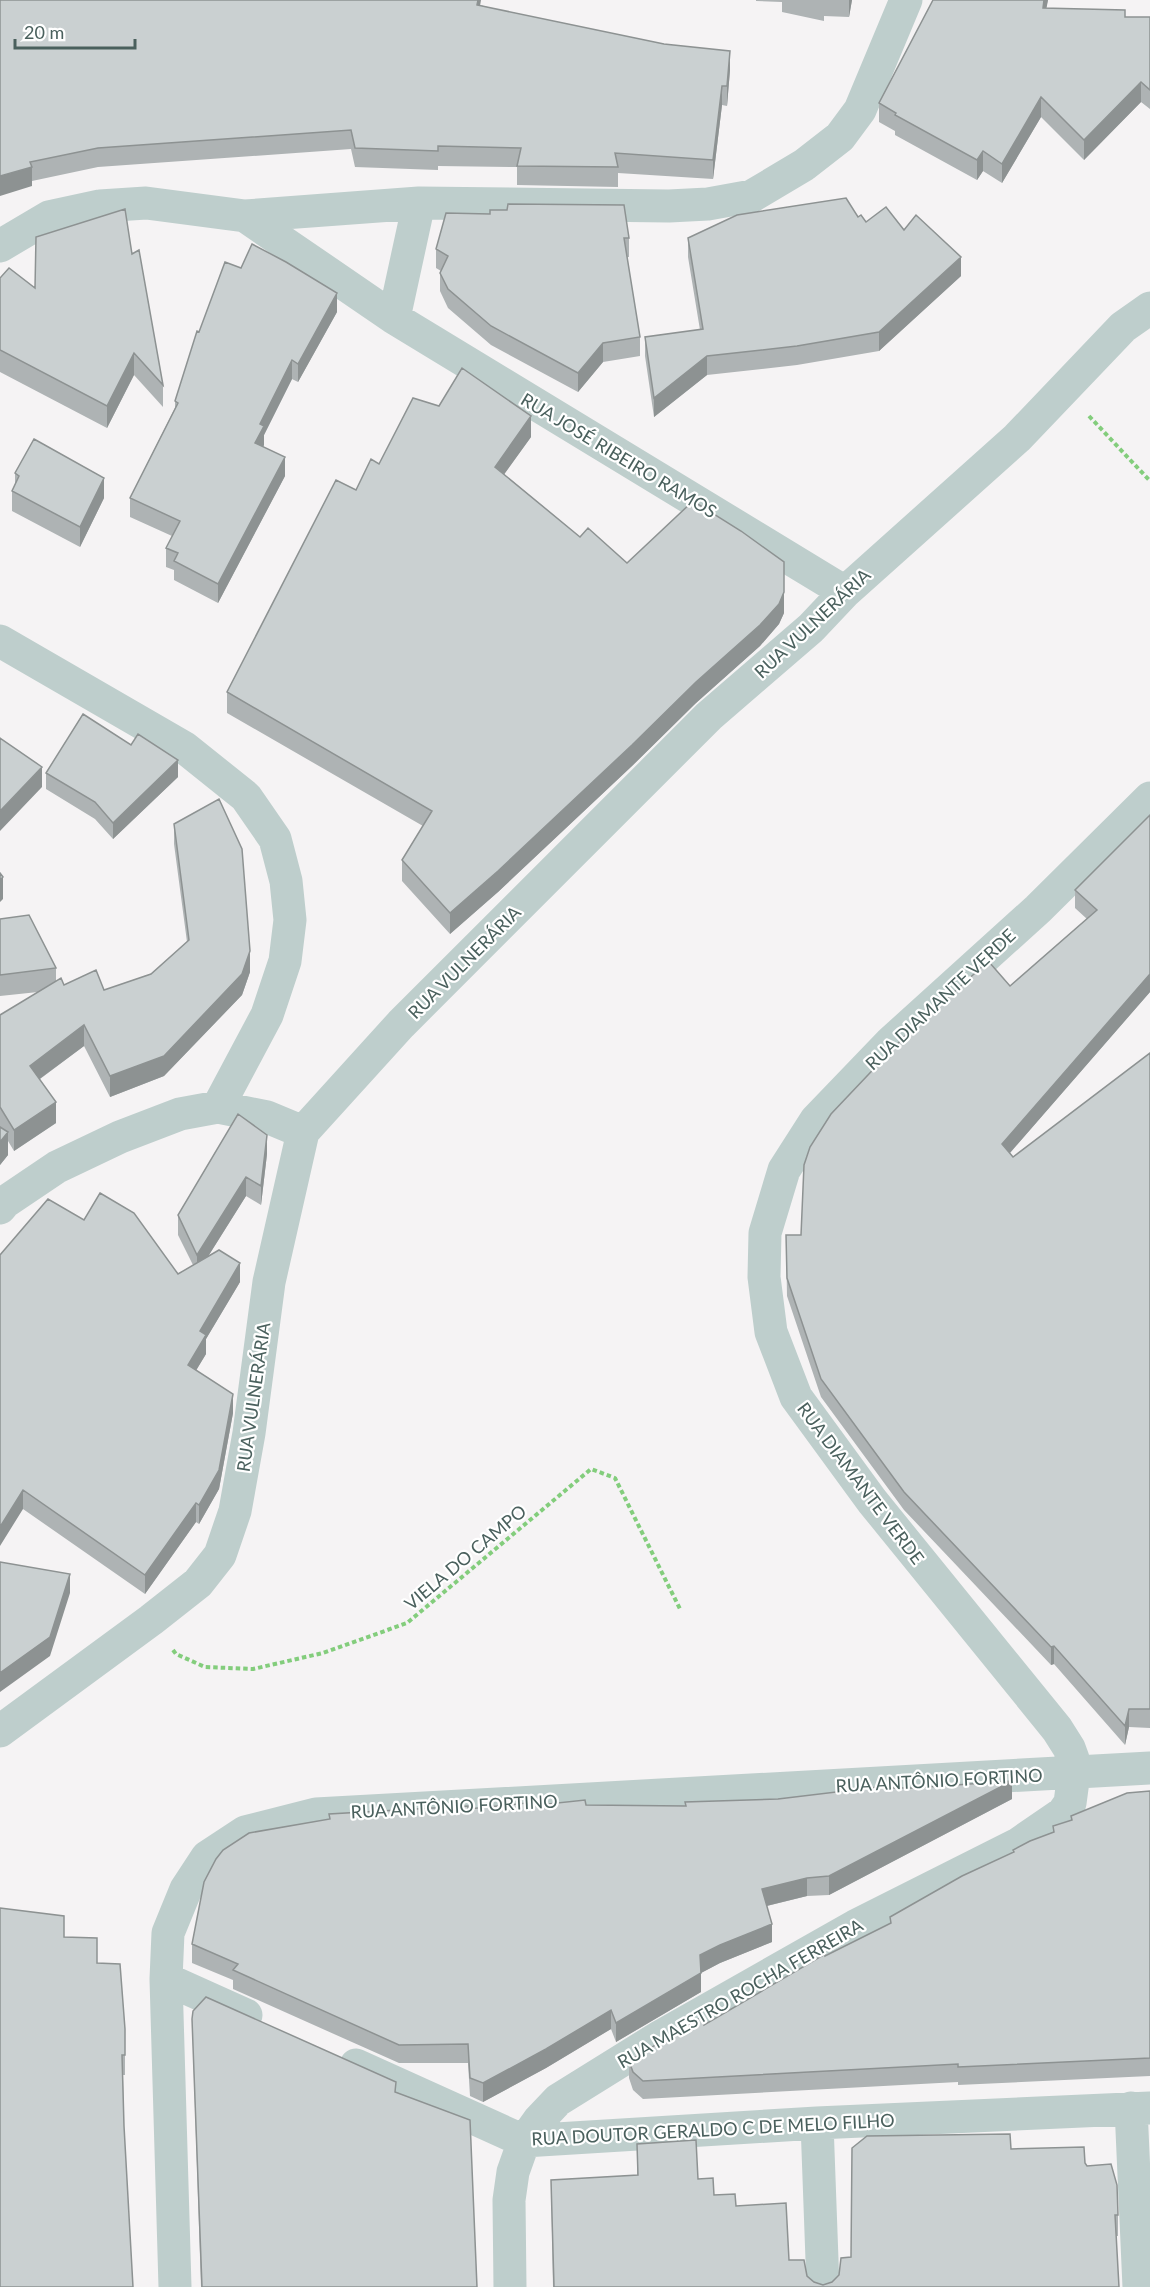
<svg xmlns="http://www.w3.org/2000/svg" width="1150" height="2287" font-family="Lato,sans-serif">
<style>
.lines{fill:none;stroke-linecap:round;stroke-linejoin:round}
.path{stroke:#83cd7c;stroke-width:4;stroke-dasharray:4.5 3;stroke-linecap:butt}
.minor{stroke:#bececc;stroke-width:33}
.wall{fill:#aeb3b4}
.shaded-wall{fill:#8d9292}
.building{fill:#cad0d1;stroke:#8d9292;stroke-width:1.5}
.labels{text-anchor:middle;dominant-baseline:central;stroke-width:4.5;stroke-linejoin:round;paint-order:stroke}
.street-label{font-size:18px;fill:#4a605d;stroke:#fff}
</style>
<rect width="100%" height="100%" fill="#f5f3f4"/>
<g class="lines">
<path class="path" d="M 1089,416 L 1150,481
M 173,1650 L 176,1654 L 205,1667 L 253,1669 L 323,1653 L 407,1623 L 591,1469 L 615,1478 L 681,1611"/>
<path class="minor" d="M 245,216 L 419,203 L 669,206 L 708,204 L 752,196 L 804,165 L 840,137 L 860,110 L 906,0
M 0,246 L 49,217 L 100,206 L 146,203 L 245,216 L 394,318 L 845,592
M 394,318 L 419,203
M 0,641 L 185,748 L 246,797 L 275,839 L 286,881 L 290,920 L 285,961 L 267,1015 L 218,1107
M 0,1208 L 5,1202 L 57,1167 L 120,1137 L 180,1114 L 218,1107 L 267,1117 L 303,1132
M 0,1731 L 151,1620 L 198,1583 L 220,1555 L 235,1511 L 249,1433 L 269,1282 L 303,1132 L 401,1024 L 709,716 L 811,628 L 845,592 L 1017,438 L 1123,327 L 1150,308
M 166,1979 L 246,2015
M 356,2065 L 524,2141 L 817,2123 L 1150,2108
M 1131,2108 L 1139,2287
M 817,2123 L 823,2287
M 175,2287 L 166,1979 L 168,1933 L 186,1889 L 207,1857 L 245,1832 L 316,1814 L 1150,1768
M 510,2287 L 509,2200 L 513,2172 L 524,2141 L 539,2120 L 558,2100 L 661,2036 L 855,1926 L 1018,1844 L 1063,1813 L 1070,1803 L 1074,1773 L 1073,1759 L 1069,1748 L 1057,1729 L 872,1501 L 796,1397 L 771,1332 L 764,1277 L 765,1233 L 784,1170 L 816,1120 L 891,1042 L 1038,909 L 1150,798"/>
</g>
<path class="wall" d="M 0,0 L 480,5 L 730,70 L 727,106 L 722,105 L 713,179 L 618,173 L 618,187 L 517,185 L 517,167 L 438,166 L 438,170 L 355,167 L 351,149 L 98,167 L 32,181 L 32,186 Z
M 756,0 L 852,0 L 849,17 L 824,16 L 824,21 L 782,12 L 782,2 L 756,1 Z
M 933,0 L 1048,0 L 1046,8 L 1125,17 L 1150,17 L 1150,109 L 1141,102 L 1084,160 L 1041,117 L 1002,183 L 983,171 L 977,180 L 895,135 L 895,131 L 879,122 L 879,103 Z
M 507,210 L 629,238 L 629,257 L 627,257 L 640,337 L 640,356 L 603,362 L 578,392 L 491,345 L 448,308 L 440,291 L 440,273 L 441,271 L 436,268 L 436,249 L 490,214 Z
M 858,217 L 866,222 L 904,230 L 961,276 L 879,351 L 797,365 L 707,375 L 654,417 L 645,356 L 645,337 L 700,330 L 688,257 L 688,238 Z
M 132,254 L 163,385 L 163,407 L 134,375 L 107,428 L 0,372 L 0,278 L 35,288 Z
M 337,312 L 298,382 L 292,379 L 264,435 L 264,445 L 263,447 L 285,476 L 218,603 L 174,580 L 174,570 L 166,567 L 166,548 L 172,536 L 130,517 L 130,498 L 175,408 L 175,401 L 199,332 Z
M 531,437 L 504,474 L 580,537 L 627,563 L 784,613 L 779,624 L 760,646 L 696,703 L 632,766 L 498,892 L 450,934 L 402,881 L 402,860 L 423,826 L 227,713 L 227,692 L 379,464 Z
M 15,473 L 104,498 L 80,547 L 12,511 L 12,491 L 15,485 Z
M 131,745 L 178,777 L 113,839 L 95,819 L 46,789 L 46,773 Z
M 1150,815 L 1150,992 L 1010,1153 L 1013,1157 L 1150,1053 L 1150,1728 L 1129,1727 L 1125,1745 L 1054,1664 L 1051,1665 L 904,1510 L 821,1397 L 787,1296 L 786,1235 L 801,1235 L 1010,986 L 1087,919 L 1075,908 L 1075,890 Z
M 174,824 L 250,972 L 242,995 L 164,1076 L 110,1097 L 84,1046 L 40,1079 L 56,1123 L 14,1151 L 8,1141 L 8,1155 L 0,1165 L 0,1015 L 38,992 L 0,996 L 0,919 L 56,968 L 56,981 L 64,985 L 104,990 L 151,974 L 187,942 L 174,844 Z
M 267,1154 L 261,1205 L 246,1196 L 209,1255 L 240,1282 L 206,1339 L 206,1354 L 196,1370 L 233,1413 L 219,1489 L 199,1524 L 196,1522 L 145,1594 L 23,1509 L 0,1255 L 178,1274 L 193,1265 L 178,1235 L 178,1215 Z
M 887,1788 L 1012,1799 L 829,1895 L 807,1896 L 767,1906 L 772,1942 L 720,1963 L 701,1973 L 701,1992 L 616,2042 L 611,2029 L 546,2068 L 483,2102 L 470,2096 L 468,2063 L 399,2063 L 233,1989 L 233,1980 L 192,1963 L 192,1944 L 468,1809 L 539,1805 L 685,1806 L 685,1802 L 778,1799 Z
M 1150,1791 L 1150,2076 L 958,2085 L 958,2082 L 643,2099 L 633,2090 L 629,2078 L 629,2061 L 704,2025 L 825,1956 L 890,1924 L 890,1917 L 1013,1852 L 1013,1850 L 1053,1832 L 1053,1826 L 1071,1821 L 1071,1816 Z
M 64,1937 L 97,1963 L 125,2029 L 125,2075 L 123,2075 L 124,2126 Z
M 192,2019 L 396,2092 L 477,2287 L 201,2287 Z
M 637,2144 L 698,2179 L 714,2195 L 736,2206 L 789,2260 L 814,2282 L 823,2285 L 832,2282 L 839,2275 L 851,2257 L 1011,2149 L 1085,2163 L 1118,2215 L 1118,2236 L 1116,2236 L 1119,2287 L 553,2287 L 551,2180 L 637,2175 Z"/>
<path class="shaded-wall" d="M 478,0 L 481,0 L 477,24 L 477,5 Z
M 849,0 L 852,0 L 849,17 Z
M 1044,0 L 1048,0 L 1043,27 L 1043,8 Z
M 730,51 L 730,70 L 727,106 L 727,86 Z
M 1141,82 L 1141,102 L 1084,160 L 1084,140 Z
M 722,86 L 722,105 L 713,179 L 713,160 Z
M 1041,97 L 1041,117 L 1002,183 L 1002,164 Z
M 983,151 L 983,171 L 977,180 L 977,160 Z
M 32,167 L 32,186 L 0,196 L 0,176 Z
M 961,257 L 961,276 L 879,351 L 879,332 Z
M 337,293 L 337,312 L 298,382 L 298,364 Z
M 603,343 L 603,362 L 578,392 L 578,373 Z
M 134,353 L 134,375 L 107,428 L 107,406 Z
M 707,356 L 707,375 L 654,417 L 654,398 Z
M 292,360 L 292,379 L 264,435 L 264,445 L 255,462 L 255,443 L 260,424 Z
M 531,416 L 531,437 L 495,487 L 495,467 Z
M 285,457 L 285,476 L 218,603 L 218,584 Z
M 104,478 L 104,498 L 80,547 L 80,527 Z
M 784,562 L 784,613 L 779,624 L 760,646 L 696,703 L 632,766 L 498,892 L 450,934 L 450,913 L 696,682 Z
M 178,760 L 178,777 L 113,839 L 113,823 Z
M 42,767 L 42,787 L 0,831 L 0,811 Z
M 3,877 L 3,899 L 0,902 L 0,880 Z
M 250,951 L 250,972 L 242,995 L 164,1076 L 110,1097 L 110,1076 Z
M 1150,974 L 1150,992 L 1002,1162 L 1002,1144 Z
M 84,1025 L 84,1046 L 30,1086 L 30,1066 Z
M 56,1102 L 56,1123 L 14,1151 L 14,1130 Z
M 8,1132 L 8,1155 L 0,1165 L 0,1142 Z
M 267,1135 L 267,1154 L 261,1205 L 261,1186 Z
M 246,1177 L 246,1196 L 197,1274 L 197,1255 Z
M 240,1263 L 240,1282 L 206,1339 L 206,1354 L 188,1384 L 188,1365 L 200,1331 Z
M 233,1394 L 233,1413 L 219,1489 L 199,1524 L 199,1505 Z
M 23,1490 L 23,1509 L 0,1546 L 0,1527 Z
M 196,1503 L 196,1522 L 145,1594 L 145,1575 Z
M 70,1574 L 70,1593 L 50,1656 L 0,1692 L 0,1673 Z
M 1054,1646 L 1054,1664 L 1051,1665 L 1051,1647 Z
M 1129,1709 L 1129,1727 L 1125,1745 L 1125,1726 Z
M 1012,1781 L 1012,1799 L 829,1895 L 829,1876 Z
M 807,1878 L 807,1896 L 762,1907 L 762,1889 Z
M 772,1924 L 772,1942 L 720,1963 L 701,1973 L 701,1992 L 616,2042 L 616,2023 L 700,1955 L 720,1945 Z
M 611,2010 L 611,2029 L 546,2068 L 483,2102 L 483,2083 Z"/>
<path class="building" d="M 0,0 L 478,0 L 477,5 L 664,44 L 730,51 L 727,86 L 722,86 L 713,160 L 615,153 L 618,167 L 517,166 L 521,148 L 438,146 L 438,151 L 355,148 L 351,130 L 98,148 L 30,162 L 32,167 L 0,176 Z
M 933,0 L 1044,0 L 1043,8 L 1125,10 L 1125,17 L 1150,17 L 1150,90 L 1141,82 L 1084,140 L 1041,97 L 1002,164 L 983,151 L 977,160 L 895,115 L 896,113 L 879,103 Z
M 846,198 L 858,217 L 861,215 L 866,222 L 886,207 L 904,230 L 916,215 L 961,257 L 879,332 L 797,346 L 707,356 L 654,398 L 645,337 L 703,329 L 688,238 L 737,215 Z
M 508,204 L 624,205 L 629,238 L 624,238 L 640,337 L 603,343 L 578,373 L 491,326 L 448,289 L 440,273 L 448,256 L 436,249 L 446,213 L 490,214 L 490,210 L 507,210 Z
M 125,209 L 132,254 L 139,250 L 163,385 L 134,353 L 107,406 L 0,350 L 0,278 L 9,268 L 35,288 L 36,237 Z
M 252,244 L 286,262 L 337,293 L 298,364 L 292,360 L 260,424 L 264,426 L 255,443 L 285,457 L 218,584 L 174,561 L 178,553 L 166,548 L 180,521 L 130,498 L 178,403 L 175,401 L 197,331 L 199,332 L 225,262 L 241,268 Z
M 462,368 L 531,416 L 495,467 L 580,537 L 588,528 L 627,563 L 693,501 L 741,531 L 784,562 L 784,592 L 779,604 L 760,625 L 696,682 L 632,745 L 498,871 L 450,913 L 402,860 L 432,811 L 227,692 L 336,480 L 356,490 L 371,459 L 379,464 L 413,398 L 439,406 Z
M 34,439 L 104,478 L 80,527 L 12,491 L 19,476 L 15,473 Z
M 83,714 L 131,745 L 138,734 L 178,760 L 113,823 L 95,802 L 46,773 Z
M 0,738 L 42,767 L 0,811 Z
M 219,799 L 242,849 L 250,951 L 242,974 L 164,1056 L 110,1076 L 84,1025 L 30,1066 L 56,1102 L 14,1130 L 0,1107 L 0,1015 L 61,978 L 64,985 L 96,970 L 104,990 L 151,974 L 189,940 L 174,824 Z
M 1150,815 L 1150,974 L 1002,1144 L 1013,1157 L 1150,1053 L 1150,1709 L 1129,1709 L 1125,1726 L 1054,1646 L 1051,1647 L 904,1492 L 821,1379 L 787,1278 L 786,1235 L 801,1235 L 804,1165 L 810,1147 L 831,1114 L 904,1037 L 984,965 L 989,962 L 1010,986 L 1097,910 L 1075,890 Z
M 0,873 L 3,877 L 0,880 Z
M 29,915 L 56,968 L 0,975 L 0,919 Z
M 238,1114 L 267,1135 L 261,1186 L 246,1177 L 197,1255 L 178,1215 Z
M 0,1127 L 8,1132 L 0,1142 Z
M 100,1193 L 134,1213 L 178,1274 L 219,1250 L 240,1263 L 200,1331 L 206,1335 L 188,1365 L 233,1394 L 219,1470 L 199,1505 L 196,1503 L 145,1575 L 23,1490 L 0,1527 L 0,1255 L 48,1199 L 84,1220 Z
M 0,1562 L 70,1574 L 50,1637 L 0,1673 Z
M 1012,1781 L 829,1876 L 807,1878 L 762,1889 L 772,1924 L 720,1945 L 700,1955 L 701,1973 L 616,2023 L 611,2010 L 546,2049 L 483,2083 L 470,2078 L 468,2044 L 399,2045 L 233,1970 L 238,1964 L 192,1944 L 204,1882 L 216,1859 L 223,1850 L 249,1833 L 330,1819 L 329,1814 L 468,1806 L 468,1809 L 527,1803 L 539,1802 L 539,1805 L 585,1800 L 586,1805 L 686,1806 L 685,1802 L 778,1799 L 886,1786 L 887,1788 L 913,1788 Z
M 1150,1791 L 1150,2058 L 958,2067 L 958,2064 L 643,2081 L 633,2072 L 629,2061 L 703,2016 L 704,2025 L 825,1954 L 825,1956 L 891,1923 L 890,1917 L 962,1876 L 1014,1852 L 1013,1850 L 1030,1841 L 1054,1832 L 1053,1826 L 1072,1820 L 1071,1816 L 1127,1793 Z
M 0,1908 L 64,1916 L 64,1937 L 97,1938 L 97,1963 L 120,1964 L 125,2029 L 125,2055 L 122,2055 L 124,2126 L 133,2287 L 0,2287 Z
M 206,1997 L 396,2082 L 395,2092 L 470,2120 L 477,2287 L 202,2287 L 192,2019 L 193,2011 Z
M 1010,2134 L 1011,2149 L 1084,2147 L 1085,2163 L 1087,2166 L 1111,2164 L 1117,2185 L 1118,2215 L 1115,2215 L 1119,2287 L 554,2287 L 551,2180 L 638,2175 L 637,2144 L 696,2140 L 698,2179 L 713,2178 L 714,2195 L 735,2194 L 736,2206 L 786,2203 L 789,2260 L 804,2260 L 807,2276 L 814,2282 L 823,2285 L 832,2282 L 839,2275 L 841,2258 L 851,2257 L 852,2148 L 867,2136 Z"/>
<g class="labels">
<g class="street-label">
<text transform="translate(619 455) rotate(31)">RUA JOSÉ RIBEIRO RAMOS</text>
<text transform="translate(812 623) rotate(-43)">RUA VULNERÁRIA</text>
<text transform="translate(464 962) rotate(-45)">RUA VULNERÁRIA</text>
<text transform="translate(940 999) rotate(-43)">RUA DIAMANTE VERDE</text>
<text transform="translate(253 1397) rotate(-82)">RUA VULNERÁRIA</text>
<text transform="translate(861 1483) rotate(53)">RUA DIAMANTE VERDE</text>
<text transform="translate(465 1557) rotate(-40)">VIELA DO CAMPO</text>
<text transform="translate(939 1780) rotate(-3)">RUA ANTÔNIO FORTINO</text>
<text transform="translate(454 1806) rotate(-3)">RUA ANTÔNIO FORTINO</text>
<text transform="translate(740 1993) rotate(-30)">RUA MAESTRO ROCHA FERREIRA</text>
<text transform="translate(713 2129) rotate(-3)">RUA DOUTOR GERALDO C DE MELO FILHO</text>
</g>
</g>
<path d="M15 39v9h120v-9" fill="none" stroke="#4a605d" stroke-width="3"/>
<text x="24" y="39" font-size="18" fill="#4a605d" stroke="#ffffff" stroke-width="4.5" paint-order="stroke">20 m</text>
</svg>
